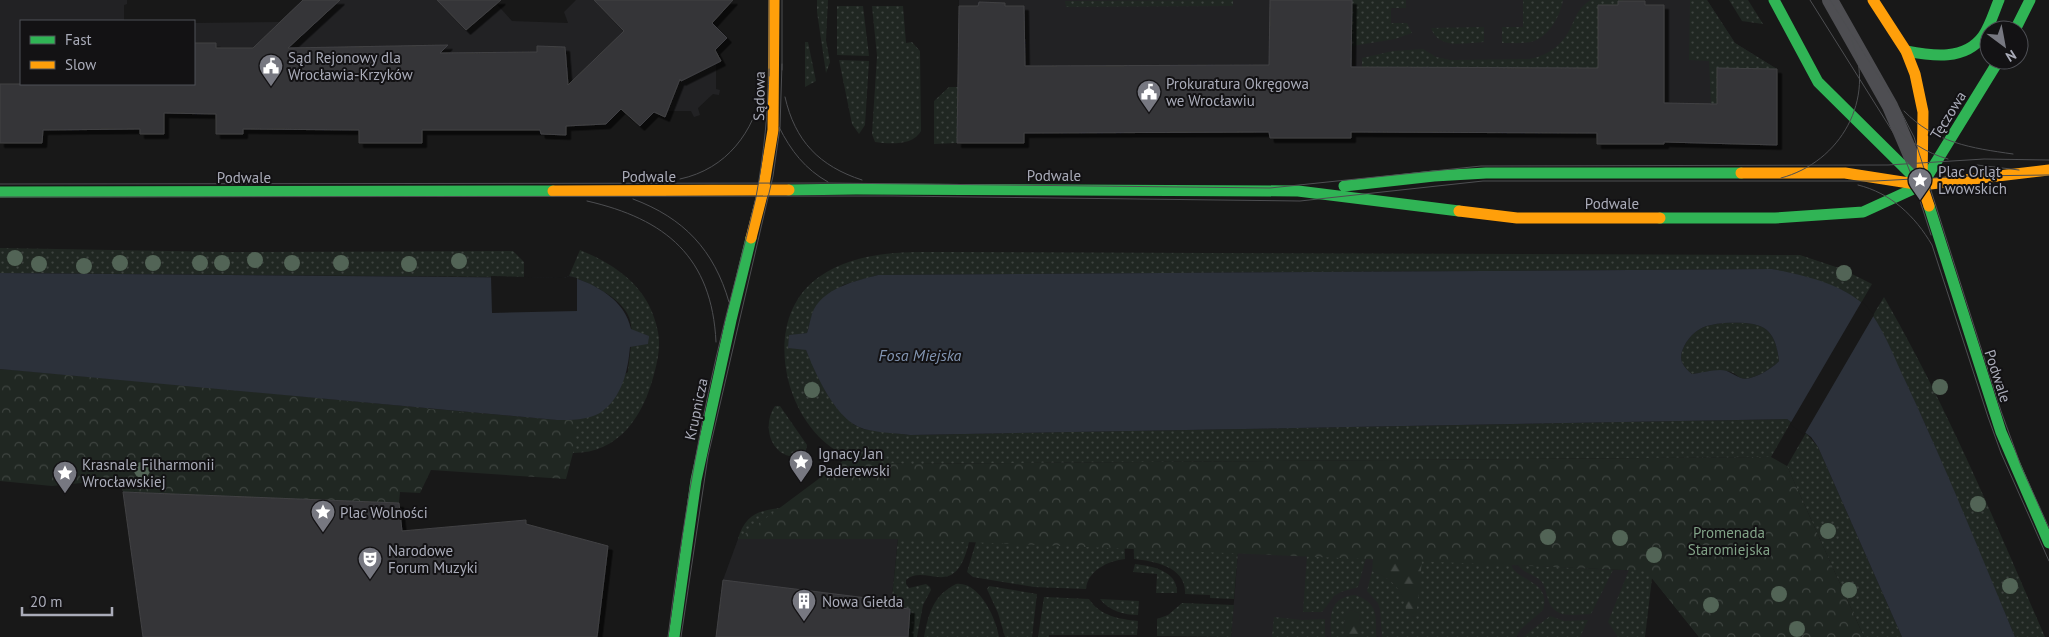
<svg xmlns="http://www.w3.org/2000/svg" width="2049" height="637" font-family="'PT Sans',sans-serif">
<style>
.built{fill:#222224}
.grass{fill:url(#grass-dots)}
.forest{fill:url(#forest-firs)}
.park{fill:url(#park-crowns)}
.water{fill:#2c313a;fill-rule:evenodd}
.pier{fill:#181818}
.building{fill:#363637;stroke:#414144;filter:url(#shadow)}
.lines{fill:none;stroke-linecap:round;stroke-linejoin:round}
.lane{stroke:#4e4e52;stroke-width:16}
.fast{stroke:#30b455;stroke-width:11}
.slow{stroke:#ff9f0a;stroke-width:11}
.tram{stroke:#4d4e51;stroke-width:1}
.tree{fill:#526456}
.labels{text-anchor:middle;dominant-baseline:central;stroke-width:4;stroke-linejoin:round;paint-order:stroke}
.poi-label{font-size:15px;fill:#aaacb9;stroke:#131214;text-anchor:start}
.street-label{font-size:15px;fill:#aaacb9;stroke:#131214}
.park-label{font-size:15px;fill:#82a388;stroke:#131214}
.water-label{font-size:16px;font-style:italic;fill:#8295b2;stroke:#131214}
</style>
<defs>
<pattern id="grass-dots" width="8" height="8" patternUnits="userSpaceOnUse" patternTransform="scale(1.25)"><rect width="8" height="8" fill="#202722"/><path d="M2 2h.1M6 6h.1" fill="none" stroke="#3e4440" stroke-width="1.8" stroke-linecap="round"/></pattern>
<pattern id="forest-firs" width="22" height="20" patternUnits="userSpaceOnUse" patternTransform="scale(1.25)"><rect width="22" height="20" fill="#202722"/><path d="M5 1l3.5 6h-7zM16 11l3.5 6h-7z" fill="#3e4440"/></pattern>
<pattern id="park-crowns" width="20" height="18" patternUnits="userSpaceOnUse" patternTransform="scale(1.25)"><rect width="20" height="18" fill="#202722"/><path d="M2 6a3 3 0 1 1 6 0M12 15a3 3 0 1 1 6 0" fill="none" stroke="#3e4440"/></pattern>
<filter id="shadow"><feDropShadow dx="4.5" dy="4.5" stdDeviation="0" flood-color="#0009"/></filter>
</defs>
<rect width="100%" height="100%" fill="#181818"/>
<path class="built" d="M 0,0 L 127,0 L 127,4 L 124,5 L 124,21 L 21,21 L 21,84 L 194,84 L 194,23 L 279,22 L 303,0 L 493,0 L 512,21 L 568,23 L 564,12 L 576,0 L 728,0 L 728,6 L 717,18 L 708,18 L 727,38 L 711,54 L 718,55 L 721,61 L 716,64 L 716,89 L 720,90 L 719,95 L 713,94 L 698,108 L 700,115 L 694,117 L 691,111 L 668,111 L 665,117 L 660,114 L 659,107 L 640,126 L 621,109 L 606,124 L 592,125 L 580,114 L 566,129 L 566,135 L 541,134 L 540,130 L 422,130 L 422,143 L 360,143 L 359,130 L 244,129 L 243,134 L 216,134 L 216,114 L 164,113 L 164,134 L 140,134 L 139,129 L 43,130 L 42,143 L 0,143 Z
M 959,0 L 1707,0 L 1735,43 L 1777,69 L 1777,145 L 1665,142 L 1664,144 L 1597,144 L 1597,133 L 1352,132 L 1351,138 L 1270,138 L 1269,132 L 1024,133 L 1024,143 L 957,143 Z
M 738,539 L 898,539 L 891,607 L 716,636 L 723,580 Z
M 1238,552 L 1646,571 L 1645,637 L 1231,637 Z"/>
<path class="grass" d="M 817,0 L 828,0 L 826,40 L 830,62 L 826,73 L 817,12 Z
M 1233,0 L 1233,6 L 1066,7 L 1065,1 Z
M 1352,0 L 1406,0 L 1406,8 L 1391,8 L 1391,23 L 1407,23 L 1412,33 L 1395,39 L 1352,46 Z
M 1523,0 L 1563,0 C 1560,16 1550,35 1534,41 C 1524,44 1512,43 1502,43 L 1502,27 L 1523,27 Z
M 1591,0 L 1623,0 L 1618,5 L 1598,5 L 1598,68 L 1362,67 L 1362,58 L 1393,51 L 1423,49 L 1436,57 L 1451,60 L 1530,59 C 1549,55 1564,44 1572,25 C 1577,14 1580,6 1591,0 Z
M 1690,0 L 1707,0 L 1735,43 L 1777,69 L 1717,68 L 1717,104 L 1711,104 L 1709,61 L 1689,60 Z
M 1729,0 L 1748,0 L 1763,24 L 1742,21 Z
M 837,6 L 863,6 L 869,56 L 837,55 Z
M 872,6 L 903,6 L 906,43 L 912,42 L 920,51 L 921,131 C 913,146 889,144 875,142 L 872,134 L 877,56 Z
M 1484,27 L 1484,42 C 1465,43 1439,50 1431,28 Z
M 805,42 L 808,42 L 816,81 L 805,87 Z
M 839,60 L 869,61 L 865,125 L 859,134 L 852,124 Z
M 949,87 L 958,87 L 957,143 L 934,144 L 934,101 Z
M 0,248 L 226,252 L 513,251 L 524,262 L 524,277 L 0,273 Z
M 580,250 C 619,266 650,289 658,332 C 661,347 657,364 653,378 C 642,417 619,453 573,453 L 0,369 L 557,420 L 628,372 C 629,355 635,333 629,317 C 621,297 587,281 569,276 Z
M 944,252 L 1800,255 L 1842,269 L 1872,284 L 1861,303 L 1842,290 L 1772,269 L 878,275 L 843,285 L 813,312 L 807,333 L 789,336 L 806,350 L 826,392 L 838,409 L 853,424 L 863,429 L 910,435 L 1787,419 L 1791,422 L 1771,457 L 907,464 C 884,463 857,463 837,451 C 782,418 761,317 819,277 C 856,251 901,252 944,252 Z
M 1884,297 C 1947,406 1995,522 2045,637 L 2015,637 L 1926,426 L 1885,339 L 1872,317 Z
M 1724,323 C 1758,322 1775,323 1779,361 C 1773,368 1751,382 1741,378 C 1738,377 1735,373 1731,372 C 1722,370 1702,373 1692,374 C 1688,371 1684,367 1682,362 C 1678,352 1689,336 1697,331 C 1705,325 1715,324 1724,323 Z
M 775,406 L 780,406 L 807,445 L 805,455 C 775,465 759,429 775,406 Z
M 1806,433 L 1818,447 L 1902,637 L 1864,637 L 1787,466 Z
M 1364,504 L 1366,558 L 1358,587 L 1341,592 L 1334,596 L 1322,612 L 1303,612 L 1307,555 L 1238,552 L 1234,599 L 1210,598 L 1210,595 L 1185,594 C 1187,567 1154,561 1134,559 L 1133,509 Z
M 782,508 L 969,542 C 955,603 926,562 906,580 L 906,584 L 909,588 L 926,584 L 930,587 L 931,590 L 923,605 L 917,637 L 908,637 L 910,609 L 891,607 L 898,539 L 738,539 C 745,515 758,510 782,508 Z
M 1123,509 L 1125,559 C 1108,561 1088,570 1086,589 L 1034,587 L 973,577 L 967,572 L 976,542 L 979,510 Z
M 1371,511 L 1511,564 C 1516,582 1552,580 1543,610 L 1521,629 L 1516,637 L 1382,637 L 1380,609 L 1378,603 L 1367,591 L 1372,571 C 1395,579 1405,593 1408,616 L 1416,617 Z
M 1658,531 L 1755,637 L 1699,637 L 1652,578 L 1645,637 L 1618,637 L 1608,622 L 1631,565 Z
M 1135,564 C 1152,566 1178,571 1177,593 L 1156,593 L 1157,574 L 1133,572 Z
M 1518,565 L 1613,570 L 1591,614 C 1577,614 1556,620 1549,602 C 1546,594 1546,586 1540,580 C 1533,574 1522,572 1518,565 Z
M 956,584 C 979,581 996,618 999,637 L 924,637 C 929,612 933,596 956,584 Z
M 989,586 L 1037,594 L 1032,637 L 1005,637 L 998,613 L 987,589 Z
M 1355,595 C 1378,603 1376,615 1376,637 L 1361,637 L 1359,613 L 1350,610 L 1344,616 L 1345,637 L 1331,637 C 1330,615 1329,598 1355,595 Z
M 1044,597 L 1089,599 C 1100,616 1119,619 1138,621 L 1137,635 L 1049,635 L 1049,637 L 1038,637 Z
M 1100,599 L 1139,601 L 1138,615 C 1124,615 1109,611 1100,599 Z
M 1182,603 L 1234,605 L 1231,637 L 1157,636 L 1157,619 L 1168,615 Z
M 1550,616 L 1564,621 L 1588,620 L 1580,637 L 1523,637 Z
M 1274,617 L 1302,620 L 1325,619 L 1325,637 L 1272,637 Z"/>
<path class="forest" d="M 1373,558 L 1422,560 L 1416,617 L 1407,616 C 1405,593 1395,579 1372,571 Z
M 1350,610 L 1359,613 L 1361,637 L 1345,637 L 1344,616 Z"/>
<path class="park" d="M 0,369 L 195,386 L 480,414 L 557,420 L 577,420 L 573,453 L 566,479 L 431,470 L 420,493 L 400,492 L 399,503 L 123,492 L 121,479 L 52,486 L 0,481 Z
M 848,457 L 874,462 L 907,464 L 1771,457 L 1787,466 L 1864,637 L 1699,637 L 1646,571 L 898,539 L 738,539 Z"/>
<path class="water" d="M 1772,269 C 1803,275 1836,282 1861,302 C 1880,319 1893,355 1904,378 C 1944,463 1979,550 2015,637 L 1902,637 L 1818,447 L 1811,437 L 1787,419 L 910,435 C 895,433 879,433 864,429 C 836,421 816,375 806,350 L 788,348 L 789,335 L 807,333 C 809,327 810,320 812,314 C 821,288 856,281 878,275 ZM 1724,323 C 1758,322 1775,323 1779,361 C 1773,368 1751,382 1741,378 C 1733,375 1729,370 1720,370 C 1711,370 1701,373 1692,374 C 1688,371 1684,367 1682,362 C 1678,352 1689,336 1697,331 C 1705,325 1715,324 1724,323 Z
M 0,273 L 564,278 L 569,276 C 596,284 625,300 631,329 L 649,336 L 648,344 L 630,347 C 628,371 622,398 600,413 C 588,420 571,420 557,420 L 0,369 Z"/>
<path class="pier" d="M 491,276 L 564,278 L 569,276 L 577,278 L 577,311 L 492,313 Z
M 1862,301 L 1874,315 L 1804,435 L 1790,424 Z"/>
<path class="building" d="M 303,0 L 340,0 L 288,48 L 448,45 L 440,53 L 537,52 L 537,46 L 565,47 L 568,85 L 624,31 L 594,0 L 733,0 L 712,23 L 727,38 L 715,50 L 721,61 L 681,81 L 680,79 L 665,117 L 654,112 L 640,126 L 621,109 L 606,124 L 566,126 L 566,135 L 541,134 L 540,130 L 422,130 L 422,143 L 359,143 L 359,130 L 243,129 L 243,134 L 216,134 L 216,114 L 164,113 L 164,134 L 140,134 L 140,129 L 43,130 L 42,143 L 0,143 L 0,84 L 194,84 L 194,43 L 216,43 L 216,48 L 253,48 Z
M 437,0 L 501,0 L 466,30 Z
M 1270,0 L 1352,0 L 1351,67 L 1598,68 L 1598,5 L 1618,5 L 1618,1 L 1645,1 L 1645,5 L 1664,5 L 1664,103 L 1717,104 L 1717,68 L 1777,69 L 1777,145 L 1664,142 L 1664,144 L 1597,144 L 1597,133 L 1351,132 L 1351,138 L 1270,138 L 1269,132 L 1024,133 L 1024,143 L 957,143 L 959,6 L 978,6 L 979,2 L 1005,3 L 1005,6 L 1024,6 L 1025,66 L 1269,65 Z
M 123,492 L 399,503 L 402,531 L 526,520 L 526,524 L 608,546 L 597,637 L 143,637 Z
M 723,580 L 891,601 L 891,607 L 910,609 L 908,637 L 716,637 Z"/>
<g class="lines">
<path class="lane" d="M 1830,0 L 1890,106 L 1916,167"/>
<path class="fast" d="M 1774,0 L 1818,82 L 1922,185
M 2015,30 L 2030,0
M 1906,51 C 1932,56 1965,61 1983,36 C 1990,26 1994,12 1999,0
M 1922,185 L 1999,60
M 1344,186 L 1434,176 L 1486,173 L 1741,173
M 789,190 L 856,189 L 1298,191 L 1459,211
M 0,192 L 553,191
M 1929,206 L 2001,432 L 2049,543
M 1660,218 L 1775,218 L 1863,212 L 1922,185
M 674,637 L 696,480 L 731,320 L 751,238"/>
<path class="slow" d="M 1873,0 L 1906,51 L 1915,74 L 1923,112 L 1922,185 L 1929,206
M 1741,173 L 1845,173 L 1922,185 L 2049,170
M 553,191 L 789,190
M 1459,211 L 1517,218 L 1660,218
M 751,238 L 763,191 L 773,130 L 774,0"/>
<path class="tram" d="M 769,0 L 769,76
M 782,0 L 782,70
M 1810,0 L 1896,137 L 1913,179 L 1931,235
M 1830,0 L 1899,108 L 1914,137 L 2001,411 L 2021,466 L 2049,528
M 785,97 C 795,141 819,166 862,180
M 1904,111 C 1935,143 1971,148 2013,154
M 1893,125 C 1908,141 1926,153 1948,159
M 779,127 C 791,151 805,169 828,182
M 1977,165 L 2019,170
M 1781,178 C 1841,162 1876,99 1852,41
M 680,179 C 727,169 754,132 763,87
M 0,184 L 828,183 L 1270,188 L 1481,166 L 1888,165 L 1984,159 L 2049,160
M 1858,185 C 1891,193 1915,216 1932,245 L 1988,417 L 2001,453 L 2049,561
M 0,197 L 893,196 L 1300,201 L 1483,181 L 1875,181 L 1969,176 L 2049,175
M 633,199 C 684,218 714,250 729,302
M 587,201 C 666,219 712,257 716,342
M 668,637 C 680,543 695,450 716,358 C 728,304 744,251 756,197 C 764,154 768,112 769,69
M 681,637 L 708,456 L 773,176 L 780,127 L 782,64"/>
</g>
<g class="tree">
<circle cx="15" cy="258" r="8"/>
<circle cx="255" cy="260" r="8"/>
<circle cx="459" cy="261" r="8"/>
<circle cx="120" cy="263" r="8"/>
<circle cx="153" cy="263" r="8"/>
<circle cx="200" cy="263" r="8"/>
<circle cx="222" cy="263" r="8"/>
<circle cx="292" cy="263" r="8"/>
<circle cx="341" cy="263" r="8"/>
<circle cx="39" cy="264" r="8"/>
<circle cx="409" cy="264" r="8"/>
<circle cx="84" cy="266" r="8"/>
<circle cx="1844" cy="273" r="8"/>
<circle cx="1940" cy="387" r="8"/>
<circle cx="812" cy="390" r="8"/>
<circle cx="142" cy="470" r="8"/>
<circle cx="1978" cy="504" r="8"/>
<circle cx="1828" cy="531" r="8"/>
<circle cx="1548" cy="537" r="8"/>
<circle cx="1620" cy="538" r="8"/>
<circle cx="1654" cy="555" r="8"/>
<circle cx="2010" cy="586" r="8"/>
<circle cx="1849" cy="590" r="8"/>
<circle cx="1779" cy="594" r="8"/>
<circle cx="1711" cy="605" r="8"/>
<circle cx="1797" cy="629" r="8"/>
</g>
<defs>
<symbol id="civic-pin" viewBox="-11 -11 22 30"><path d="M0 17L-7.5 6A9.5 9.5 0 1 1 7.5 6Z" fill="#777881" stroke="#131214"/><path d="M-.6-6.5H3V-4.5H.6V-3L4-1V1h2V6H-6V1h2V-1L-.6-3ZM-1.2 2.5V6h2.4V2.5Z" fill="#fff"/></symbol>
<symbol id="sight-pin" viewBox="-11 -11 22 30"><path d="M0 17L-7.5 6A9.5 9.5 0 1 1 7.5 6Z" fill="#777881" stroke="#131214"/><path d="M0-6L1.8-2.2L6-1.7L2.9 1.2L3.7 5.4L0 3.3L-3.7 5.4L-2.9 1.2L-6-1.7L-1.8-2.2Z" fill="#fff"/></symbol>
<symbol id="theatre-pin" viewBox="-11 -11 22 30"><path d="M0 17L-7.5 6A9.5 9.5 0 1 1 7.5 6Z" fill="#777881" stroke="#131214"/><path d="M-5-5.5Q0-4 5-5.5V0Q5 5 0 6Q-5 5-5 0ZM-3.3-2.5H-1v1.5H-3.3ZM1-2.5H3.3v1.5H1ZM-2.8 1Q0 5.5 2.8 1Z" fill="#fff"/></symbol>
<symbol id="building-pin" viewBox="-11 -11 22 30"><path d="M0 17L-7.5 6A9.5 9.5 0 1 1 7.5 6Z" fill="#777881" stroke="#131214"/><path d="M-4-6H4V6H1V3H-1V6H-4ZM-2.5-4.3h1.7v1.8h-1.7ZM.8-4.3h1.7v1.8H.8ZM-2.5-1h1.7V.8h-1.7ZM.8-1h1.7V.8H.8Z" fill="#fff"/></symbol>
</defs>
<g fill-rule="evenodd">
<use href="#civic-pin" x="257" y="52" width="28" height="38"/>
<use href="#civic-pin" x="1135" y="78" width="28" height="38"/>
<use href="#sight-pin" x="1906" y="166" width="28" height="38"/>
<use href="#sight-pin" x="787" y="448" width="28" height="38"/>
<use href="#sight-pin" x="51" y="459" width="28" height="38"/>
<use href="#sight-pin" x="309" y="498" width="28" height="38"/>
<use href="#theatre-pin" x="356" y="545" width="28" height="38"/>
<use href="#building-pin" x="790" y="587" width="28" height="38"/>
</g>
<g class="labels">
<g class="poi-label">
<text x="288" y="57">Sąd Rejonowy dla<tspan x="288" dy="17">Wrocławia-Krzyków</tspan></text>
<text x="1166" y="83">Prokuratura Okręgowa<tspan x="1166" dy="17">we Wrocławiu</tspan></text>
<text x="1938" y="171">Plac Orląt<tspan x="1938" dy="17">Lwowskich</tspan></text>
<text x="818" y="453">Ignacy Jan<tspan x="818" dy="17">Paderewski</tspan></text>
<text x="82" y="464">Krasnale Filharmonii<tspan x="82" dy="17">Wrocławskiej</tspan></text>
<text x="340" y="512">Plac Wolności</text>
<text x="388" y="550">Narodowe<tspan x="388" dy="17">Forum Muzyki</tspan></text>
<text x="822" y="601">Nowa Giełda</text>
</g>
<g class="street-label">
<text transform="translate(759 96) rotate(-89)">Sądowa</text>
<text transform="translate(1948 115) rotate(-58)">Tęczowa</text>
<text x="1054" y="175">Podwale</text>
<text x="649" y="176">Podwale</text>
<text x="244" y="177">Podwale</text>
<text x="1612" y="203">Podwale</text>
<text transform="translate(1998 376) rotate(72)">Podwale</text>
<text transform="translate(696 409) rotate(-78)">Krupnicza</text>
</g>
<g class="park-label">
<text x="1729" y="532">Promenada<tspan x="1729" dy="17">Staromiejska</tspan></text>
</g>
<g class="water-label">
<text x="920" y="355">Fosa Miejska</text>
</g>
</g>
<rect x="20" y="20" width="175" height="65" fill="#131214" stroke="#4f5056"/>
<rect x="30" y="36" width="25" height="8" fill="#30b455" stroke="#4f5056"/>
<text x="65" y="45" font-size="15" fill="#aaacb9">Fast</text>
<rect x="30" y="61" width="25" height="8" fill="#ff9f0a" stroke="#4f5056"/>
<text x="65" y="70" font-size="15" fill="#aaacb9">Slow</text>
<g transform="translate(2004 45) rotate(148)"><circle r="24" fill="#131214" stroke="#4f5056"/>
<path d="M0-4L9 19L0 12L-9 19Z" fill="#777881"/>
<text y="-8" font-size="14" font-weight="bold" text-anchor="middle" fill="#aaacb9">N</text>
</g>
<path d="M22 607v8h90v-8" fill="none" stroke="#aaacb9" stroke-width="2.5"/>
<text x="30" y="607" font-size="15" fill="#aaacb9" stroke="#131214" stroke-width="4" paint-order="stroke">20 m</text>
</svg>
